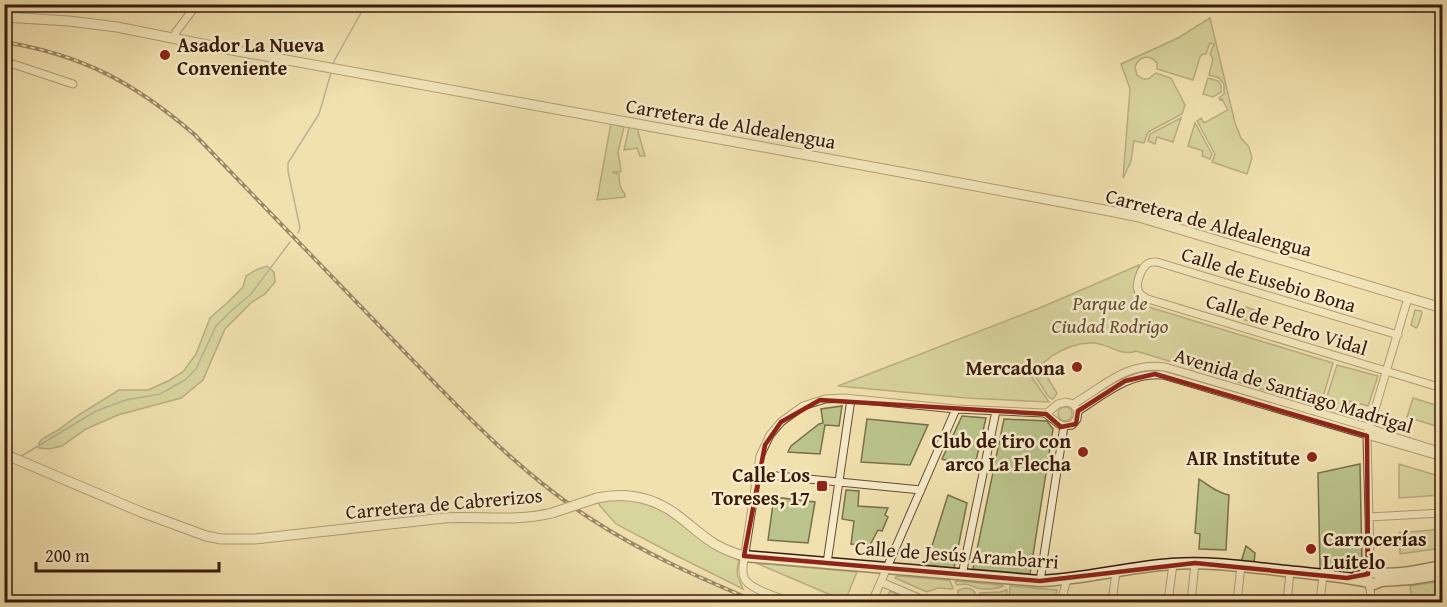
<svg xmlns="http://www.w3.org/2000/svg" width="1447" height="607" font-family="'Gentium Book Plus',serif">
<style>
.green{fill:#bac38b;stroke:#7a6f4c;stroke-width:1.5}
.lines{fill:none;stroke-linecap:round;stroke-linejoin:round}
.stream{stroke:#767b71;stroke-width:1.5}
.minor-casing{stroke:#674c35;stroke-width:9}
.tertiary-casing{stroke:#674c35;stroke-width:11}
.secondary-casing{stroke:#391b0c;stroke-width:13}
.minor{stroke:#f6eccb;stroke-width:7}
.tertiary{stroke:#f6eccb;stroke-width:9}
.secondary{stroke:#f6eccb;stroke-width:10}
.rail-casing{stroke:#391b0c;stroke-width:4}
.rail{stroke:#f6eccb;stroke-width:1.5;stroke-dasharray:4.5;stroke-linecap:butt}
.tertiary-bridge-casing{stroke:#674c35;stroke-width:11;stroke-linecap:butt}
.tertiary-bridge{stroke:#f6eccb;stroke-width:9}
.marked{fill:none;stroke:#8f2418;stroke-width:4.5;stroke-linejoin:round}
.poi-dot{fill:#8f2418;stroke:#f6eccb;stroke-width:2}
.labels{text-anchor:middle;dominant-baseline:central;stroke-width:5;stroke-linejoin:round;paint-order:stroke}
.poi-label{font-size:20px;font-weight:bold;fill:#391b0c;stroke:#f6eccb;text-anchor:end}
.street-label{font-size:20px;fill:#391b0c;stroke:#f6eccb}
.park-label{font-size:20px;font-style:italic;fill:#604d32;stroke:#f6eccb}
</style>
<rect width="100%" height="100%" fill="#f1e1af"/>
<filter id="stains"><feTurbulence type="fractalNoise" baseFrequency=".00333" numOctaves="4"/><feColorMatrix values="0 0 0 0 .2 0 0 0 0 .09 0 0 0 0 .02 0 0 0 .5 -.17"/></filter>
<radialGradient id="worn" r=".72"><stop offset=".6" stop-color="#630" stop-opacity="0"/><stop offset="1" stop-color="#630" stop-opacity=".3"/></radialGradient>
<path class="green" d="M 1210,18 L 1235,123 L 1241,138 L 1249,147 L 1252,158 L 1247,174 L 1212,162 L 1215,154 L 1197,121 L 1201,118 L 1204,123 L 1228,110 L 1222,99 L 1220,100 L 1219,98 L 1224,94 L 1224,84 L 1219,78 L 1209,75 L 1213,59 L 1210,54 L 1214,44 L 1210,43 L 1206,54 L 1203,54 L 1200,57 L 1193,80 L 1157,69 L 1157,63 C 1149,54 1139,56 1135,67 L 1137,75 L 1143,79 L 1148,79 L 1156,73 L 1171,78 L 1185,105 L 1182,114 L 1148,132 L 1144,143 L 1134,141 L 1131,161 L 1123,178 L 1130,89 L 1121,64 L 1178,38 Z
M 1208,78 L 1218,81 L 1221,85 L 1221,92 L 1213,97 L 1203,94 Z
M 1181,118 L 1173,142 L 1157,137 L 1155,144 L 1148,141 L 1150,134 Z
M 611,123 L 624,127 L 618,152 L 621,171 L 619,172 L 613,172 L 614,173 L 619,174 C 619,181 620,190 625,194 L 625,197 L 597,200 Z
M 1195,123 L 1212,154 L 1210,159 L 1202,156 L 1203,151 L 1188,146 Z
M 629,127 L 637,128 L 645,156 L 640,156 L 637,148 L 624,150 Z
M 1139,265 L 1135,282 L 1134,291 L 1142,305 L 1333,363 L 1320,407 L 1136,351 C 1121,357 1109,344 1094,343 C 1079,342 1064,348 1052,356 C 1047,360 1042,364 1037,367 L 1043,370 L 1057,393 L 1054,398 L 1052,399 L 1048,396 L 1034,374 L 1035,368 L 1028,372 L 1049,402 L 967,398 L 838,386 L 1042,307 Z
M 267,266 L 274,272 L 275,282 L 265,294 L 252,302 L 225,329 L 203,380 L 181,398 L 118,415 L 86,429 L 62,446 L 49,449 L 39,448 L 39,443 L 42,439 L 58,430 L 80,414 L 119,390 L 148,390 L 168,381 L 183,372 L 196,354 L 210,318 L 227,303 L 243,287 L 246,276 L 256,270 Z
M 1246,307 L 1258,311 L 1254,323 L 1242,319 Z
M 1415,310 L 1421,311 L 1422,313 L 1418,326 L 1416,328 L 1411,325 Z
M 1337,365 L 1378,376 L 1368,406 L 1350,401 L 1346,412 L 1324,406 Z
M 1235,391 L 1358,428 L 1357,429 L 1235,392 Z
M 1413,398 L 1442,407 L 1442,428 L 1407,417 Z
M 842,406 L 839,426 L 825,425 L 820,454 L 788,452 L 791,446 L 819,424 L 823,423 L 821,409 Z
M1058 414a7 7 0 1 1 14 0a7 7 0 1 1-14 0Z
M 962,416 L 986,418 L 974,469 L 942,459 Z
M 867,419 L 928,425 L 910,465 L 861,462 Z
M 1004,419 L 1047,421 L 1053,429 L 1030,574 L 973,569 Z
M 1360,464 L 1362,564 L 1358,569 L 1320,568 L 1318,473 Z
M 1399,464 L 1442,477 L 1442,495 L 1399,498 Z
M 1199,479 C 1208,485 1217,493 1229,495 L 1226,550 L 1199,549 L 1200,534 L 1195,533 Z
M 846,490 L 859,491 L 858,506 L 888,508 L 885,515 L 888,517 L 882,531 L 878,530 L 870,545 L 851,544 L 854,521 L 842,519 Z
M 948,495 L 967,503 L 954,568 L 926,565 Z
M 774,497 L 815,502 L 808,543 L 768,540 Z
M 616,499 L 637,501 L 662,510 L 735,558 L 739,561 C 735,575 738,577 743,589 L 669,552 L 616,524 L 600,506 L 598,501 Z
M 1442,529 L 1442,548 L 1400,554 L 1399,533 Z
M 1246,546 L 1255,553 L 1254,563 L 1241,562 Z
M 756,563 L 857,572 L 845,601 Z
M 897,576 L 948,580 L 950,581 L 953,588 L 952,589 L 938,588 L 927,592 L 895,578 Z
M 956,581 L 1002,585 L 1003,586 C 997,589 985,590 977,588 C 969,585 967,583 957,585 L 955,582 Z
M 1442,581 L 1442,602 L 1412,602 L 1410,586 Z
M 1010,586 L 1057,590 L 1054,602 L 1009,602 Z
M 965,588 C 970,588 975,589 975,595 L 973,599 C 966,602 956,600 958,590 Z
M 1006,590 L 1007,590 L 1006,602 L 989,602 L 979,595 L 980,593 L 1001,592 Z
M 890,591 L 915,602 L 885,602 Z"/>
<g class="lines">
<path class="stream" d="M 333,65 L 334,61 L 366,4
M 298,233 L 300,228 L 288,171 L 288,163 L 319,114 L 331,73
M 20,457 L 96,411 L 126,400 L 160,394 L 185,380 L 196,369 L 216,326 L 232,310 L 251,294 L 290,242
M 4,468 L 14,462"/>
<defs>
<path id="minor" d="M 174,38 L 176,32 L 197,4
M 4,61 L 73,84
M 1398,335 L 1157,262 C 1153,262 1151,261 1147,264 C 1144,266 1143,269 1141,272 C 1136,284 1134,293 1148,299 L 1442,388
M 1073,404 C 1105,386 1125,362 1165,367 L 1364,426 L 1384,433 L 1388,435 L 1442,452
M 1078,411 C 1105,394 1129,372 1163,375 L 1442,457
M 756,474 L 921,490
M 1369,517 L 1442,513
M 827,563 L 851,399
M 1368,574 L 1370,557 L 1367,436 L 1408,298
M 962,575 L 996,411
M 1040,581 L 1064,426
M 881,582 L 928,602
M 1369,583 L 1372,602
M 791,602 C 780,598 753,590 746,581 C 742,576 743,571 743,566 L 760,456 L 770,435 L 781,422 L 803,406 L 825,399 L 844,398 L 956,409 L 1044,413 L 1046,414 L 1059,424 L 1064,426 L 1072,425 L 1077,419 L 1078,411 L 1073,404 L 1066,402 L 1058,404 L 1046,414
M 872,602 L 956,409
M 1061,602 L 1067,579
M 1112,602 L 1116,572
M 1168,602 L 1173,564
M 1191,602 L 1195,563
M 1237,602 L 1241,566
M 1287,602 L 1290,572
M 1320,602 L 1323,575"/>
<path id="tertiary" d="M 4,17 L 69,21 L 117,27 L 232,50 L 922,176 L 1115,212 L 1139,217 L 1442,308
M 4,454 L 141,512 L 206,536 L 221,539 L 255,539 L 444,518 C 479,516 517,522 552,513
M 597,498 C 625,492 653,497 677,515 C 702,534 711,547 744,556"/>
<path id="secondary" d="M 744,556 L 1040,581 C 1085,579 1128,567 1172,564 C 1210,561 1249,567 1286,571 C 1314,574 1341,576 1368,582
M 1356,577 L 1367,575 L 1372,572 C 1394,577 1420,570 1442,566
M 1366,578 L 1369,583 L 1374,584 L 1381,581 L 1411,579 L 1442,574"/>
</defs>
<use href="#minor" class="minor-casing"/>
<use href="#tertiary" class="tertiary-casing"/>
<use href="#secondary" class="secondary-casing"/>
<use href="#minor" class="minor"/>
<use href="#tertiary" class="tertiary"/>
<use href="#secondary" class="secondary"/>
<defs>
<path id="rail" d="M 4,42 C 83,55 135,83 195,135 C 262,204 329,274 396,343 C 457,406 517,471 591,519 C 643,553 700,578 757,602"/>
</defs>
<use href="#rail" class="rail-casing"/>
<use href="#rail" class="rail"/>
<defs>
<path id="tertiary-bridge" d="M 552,513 L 597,498"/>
</defs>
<use href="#tertiary-bridge" class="tertiary-bridge-casing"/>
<use href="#tertiary-bridge" class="tertiary-bridge"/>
</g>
<path d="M0 0H1447V607H0ZM 1155,374 L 1367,436 L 1368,574 L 1347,578 L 1195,563 L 1040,581 L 744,556 L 765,445 L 781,422 L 820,400 L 1046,414 L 1061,427 L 1076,424 L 1078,411 L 1125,381 Z" fill="#f1e1af" fill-opacity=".55" fill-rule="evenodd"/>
<path class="marked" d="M 1155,374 L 1367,436 L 1368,574 L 1347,578 L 1195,563 L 1040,581 L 744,556 L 765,445 L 781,422 L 820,400 L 1046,414 L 1061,427 L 1076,424 L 1078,411 L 1125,381 Z"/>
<g class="poi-dot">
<circle cx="165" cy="55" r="6"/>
<circle cx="1077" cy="367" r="6"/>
<circle cx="1083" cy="452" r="6"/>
<circle cx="1312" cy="457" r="6"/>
<rect x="816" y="480" width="12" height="12" rx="3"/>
<circle cx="1311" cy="549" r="6"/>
</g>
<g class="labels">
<g class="poi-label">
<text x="177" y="44" text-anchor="start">Asador La Nueva<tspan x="177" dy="23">Conveniente</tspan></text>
<text x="1065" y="367">Mercadona</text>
<text x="1071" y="440">Club de tiro con<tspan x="1071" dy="23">arco La Flecha</tspan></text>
<text x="1300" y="457">AIR Institute</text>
<text x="810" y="474">Calle Los<tspan x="810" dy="23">Toreses, 17</tspan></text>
<text x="1323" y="538" text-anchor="start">Carrocerías<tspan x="1323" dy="23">Luitelo</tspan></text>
</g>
<g class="street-label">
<text transform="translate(731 123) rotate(10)">Carretera de Aldealengua</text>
<text transform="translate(1209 222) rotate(15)">Carretera de Aldealengua</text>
<text transform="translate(1269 279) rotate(17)">Calle de Eusebio Bona</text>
<text transform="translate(1287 324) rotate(17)">Calle de Pedro Vidal</text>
<text transform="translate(1294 390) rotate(17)">Avenida de Santiago Madrigal</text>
<text transform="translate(444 503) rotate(-5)">Carretera de Cabrerizos</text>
<text transform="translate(957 554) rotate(4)">Calle de Jesús Arambarri</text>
</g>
<g class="park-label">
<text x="1110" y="302">Parque de<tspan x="1110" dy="23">Ciudad Rodrigo</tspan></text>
</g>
</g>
<rect width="1447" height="607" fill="none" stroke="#f1e1af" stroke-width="24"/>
<rect x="6" y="6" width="1435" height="595" fill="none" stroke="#391b0c" stroke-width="3"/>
<rect x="12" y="12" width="1423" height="583" fill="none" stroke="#391b0c" stroke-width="1.5"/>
<path d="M36 562v9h183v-9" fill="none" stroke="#391b0c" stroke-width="3"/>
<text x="45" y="562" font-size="18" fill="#391b0c" stroke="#f6eccb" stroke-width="4.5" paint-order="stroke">200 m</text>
<rect width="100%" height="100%" filter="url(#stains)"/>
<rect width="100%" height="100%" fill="url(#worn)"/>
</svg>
